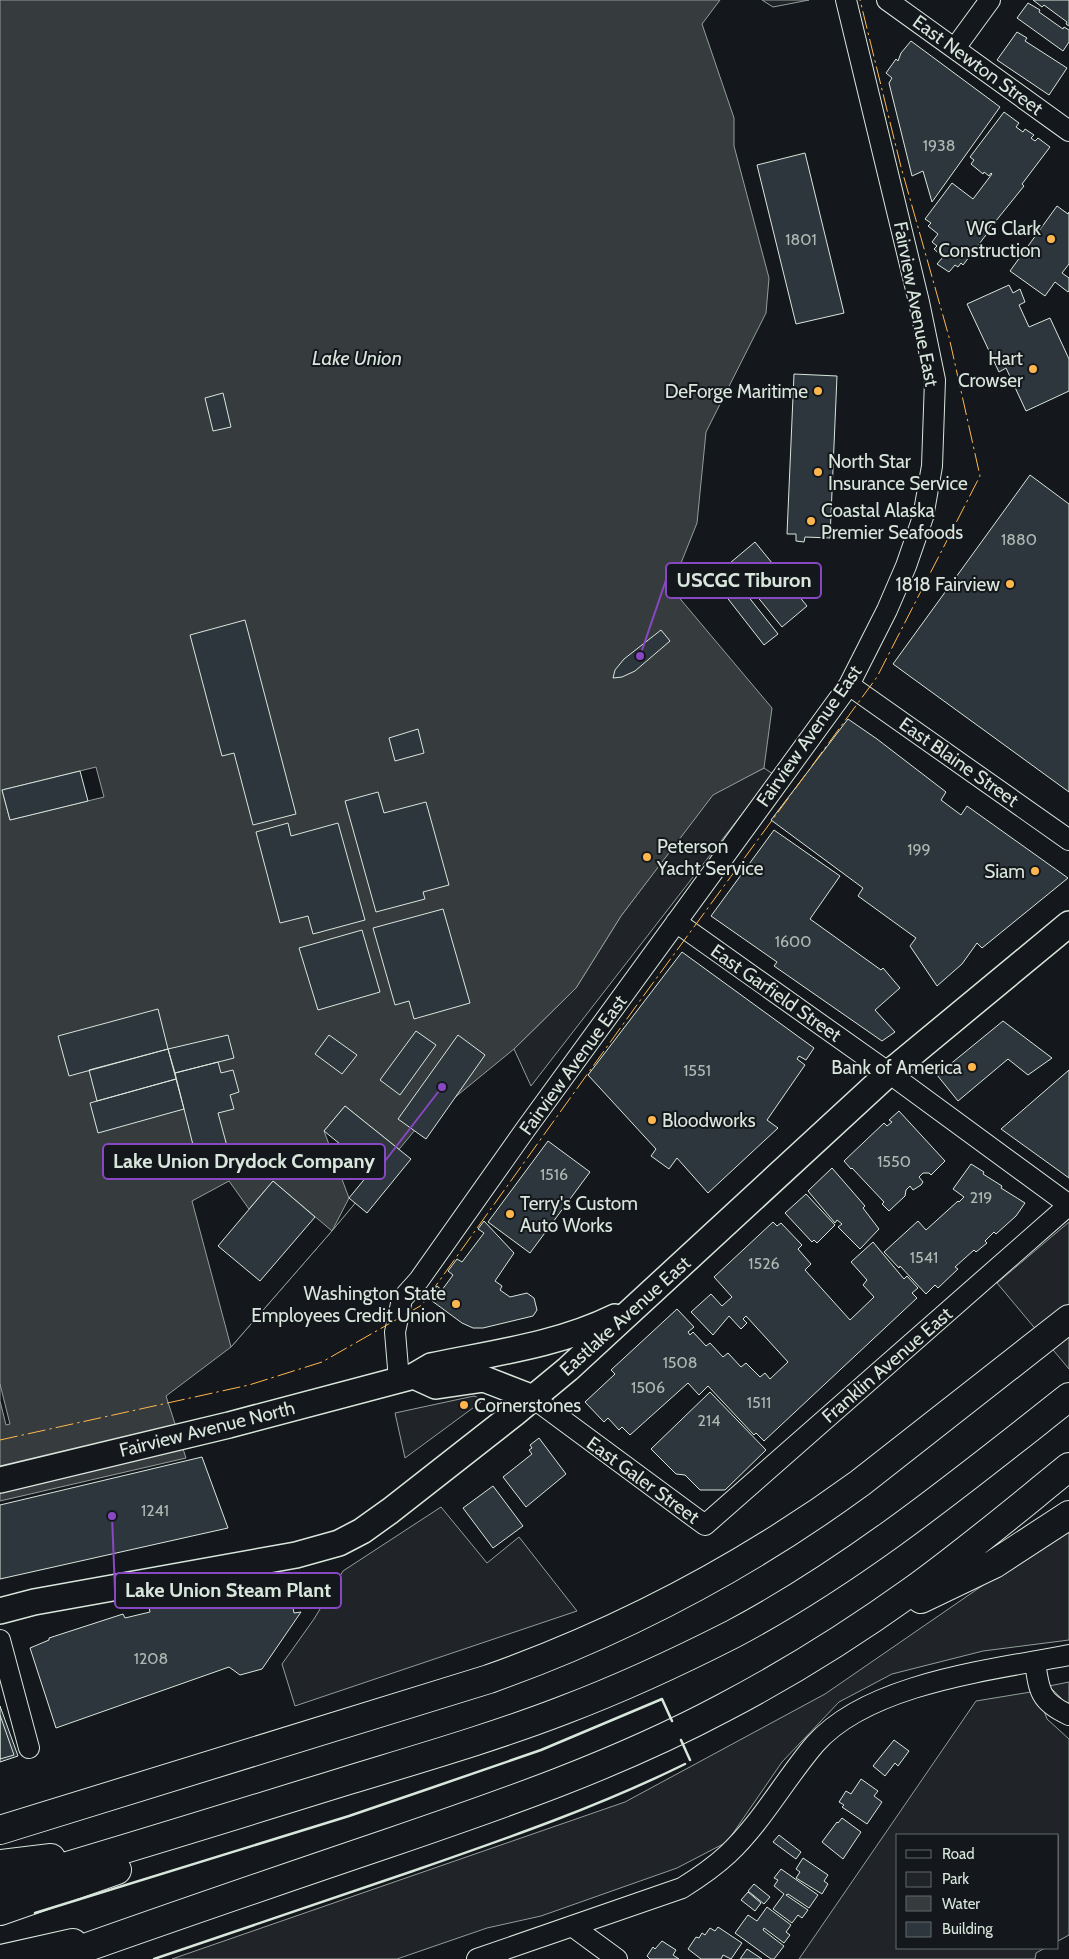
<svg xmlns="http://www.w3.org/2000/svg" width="1069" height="1959" font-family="Cabin,sans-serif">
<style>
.green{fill:#202428;stroke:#939e99}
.water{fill:#363b3e;stroke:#939e99}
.pier{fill:#14181c;stroke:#939e99}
.building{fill:#2c363c;stroke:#d8e6dc}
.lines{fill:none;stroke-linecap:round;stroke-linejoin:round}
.minor-casing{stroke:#d8e6dc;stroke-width:22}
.major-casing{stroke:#d8e6dc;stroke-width:28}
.highway-casing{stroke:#d8e6dc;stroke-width:30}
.minor{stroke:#14181c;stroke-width:20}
.major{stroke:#14181c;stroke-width:25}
.highway{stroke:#14181c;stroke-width:28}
.wall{stroke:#d8e6dc;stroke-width:2.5}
.power{stroke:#ffb74d;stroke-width:1;stroke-dasharray:18 4 2.5 4;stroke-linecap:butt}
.poi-dot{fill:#ffb74d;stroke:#14181c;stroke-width:2}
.labels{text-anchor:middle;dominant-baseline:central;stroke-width:4;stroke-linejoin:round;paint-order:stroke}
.number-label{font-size:16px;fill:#adbab4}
.street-label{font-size:19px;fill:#d8e6dc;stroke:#14181c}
.poi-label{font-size:19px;fill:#d8e6dc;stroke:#14181c;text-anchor:end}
.water-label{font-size:20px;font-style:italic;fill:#d8e6dc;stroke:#14181c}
.leader{fill:none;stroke:#8948c3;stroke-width:2}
.callout-dot{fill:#8948c3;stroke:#14181c;stroke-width:2}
.callout{fill:#14181c;stroke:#8948c3;stroke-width:2}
.callout-label{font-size:20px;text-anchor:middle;font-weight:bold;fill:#d8e6dc}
</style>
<rect width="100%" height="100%" fill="#14181c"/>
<path class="green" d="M 762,0 L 809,0 L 773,7 Z
M 764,768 L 773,774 L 531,1086 L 514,1049 L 576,988 L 621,916 L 713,794 Z
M 1069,1222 L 1069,1369 L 997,1283 Z
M 474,1396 L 479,1398 L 481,1402 L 405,1458 L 395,1413 Z
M 441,1507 L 487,1563 L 519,1537 L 577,1611 L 295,1706 L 282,1664 L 314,1619 L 343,1571 Z
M 1069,1526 L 1069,1640 L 983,1651 L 892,1674 L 839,1702 L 782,1762 L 727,1842 L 677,1868 L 541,1916 L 487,1928 L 397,1959 L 172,1959 L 625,1802 L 825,1694 Z
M 1069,1682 L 1069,1704 L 1067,1704 L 1049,1686 Z
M 1037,1691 L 1047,1719 L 1069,1739 L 1069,1935 L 1058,1941 L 1058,1835 L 898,1835 L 898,1948 L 1045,1948 L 1036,1953 L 1035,1959 L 799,1959 L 976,1701 Z"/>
<path class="water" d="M 0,0 L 720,0 L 702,24 L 734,118 L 734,146 L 769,278 L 766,313 L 706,432 L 697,523 L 671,588 L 772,708 L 764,768 L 713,795 L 621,916 L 576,988 L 514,1049 L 415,1130 L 331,1232 L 231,1347 L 166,1396 L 186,1458 L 0,1501 Z"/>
<path class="pier" d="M 96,767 L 104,797 L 10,820 L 2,790 Z
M 345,1106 L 400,1150 L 331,1232 L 231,1347 L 192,1201 L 229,1181 L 249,1209 L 273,1181 L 332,1231 L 349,1198 L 324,1131 Z
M 0,1384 L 10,1424 L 6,1425 L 0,1401 Z"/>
<path class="building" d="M 1033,0 L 1069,0 L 1069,26 L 1066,24 L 1067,22 L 1044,5 L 1042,7 Z
M 1028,3 L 1040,10 L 1039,12 L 1063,29 L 1064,27 L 1069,30 L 1069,42 L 1063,51 L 1017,18 Z
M 1017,32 L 1027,38 L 1025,41 L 1067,68 L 1049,95 L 997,60 Z
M 911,41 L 1000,107 L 932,202 L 923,171 L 912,176 L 889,83 L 892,78 L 886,73 L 896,59 L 898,61 L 901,53 Z
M 1004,112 L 1019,123 L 1016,127 L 1023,132 L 1025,129 L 1034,135 L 1031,138 L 1035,141 L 1038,138 L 1050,147 L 1022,184 L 1024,186 L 995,222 L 994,221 L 988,229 L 989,231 L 963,265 L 961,263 L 958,267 L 955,265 L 949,272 L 937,264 L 943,257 L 934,249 L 937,246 L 932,242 L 938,234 L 928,226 L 931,223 L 925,219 L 952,183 L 973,199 L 992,174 L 991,173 L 989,176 L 984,172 L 983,174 L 971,164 L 974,160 L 970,157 Z
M 805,153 L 844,313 L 796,324 L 757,165 Z
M 1057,206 L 1068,214 L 1069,212 L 1069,264 L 1062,273 L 1069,278 L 1069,291 L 1068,292 L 1055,282 L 1045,296 L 1010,271 Z
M 1009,285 L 1013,293 L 1020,289 L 1025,302 L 1019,305 L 1029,327 L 1050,318 L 1069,359 L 1069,391 L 1026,411 L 1006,368 L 999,372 L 967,304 Z
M 794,374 L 837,376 L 830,538 L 805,537 L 804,542 L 796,541 L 796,534 L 787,534 Z
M 223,393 L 231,427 L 213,431 L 205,398 Z
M 1030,475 L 1069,504 L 1069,792 L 893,664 Z
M 755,542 L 807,606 L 782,627 L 730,563 Z
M 720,570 L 724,574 L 728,571 L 778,634 L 764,645 L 711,577 Z
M 245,620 L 296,814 L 253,825 L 234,753 L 222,756 L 190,635 Z
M 661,630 L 670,641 L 635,671 L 622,677 L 613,678 L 615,670 L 624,659 Z
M 848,719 L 877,739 L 946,792 L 941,800 L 961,815 L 967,806 L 1068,878 L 982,948 L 977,943 L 962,964 L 937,986 L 910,946 L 916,938 L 858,896 L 863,888 L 771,820 Z
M 418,729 L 424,753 L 395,761 L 389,738 Z
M 80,771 L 88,801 L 10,820 L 2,790 Z
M 378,792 L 384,813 L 426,802 L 449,885 L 423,892 L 425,899 L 376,912 L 345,801 Z
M 288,823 L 291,836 L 338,823 L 365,920 L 313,934 L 308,916 L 280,923 L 256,832 Z
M 774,830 L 840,876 L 810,919 L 881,970 L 883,968 L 900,988 L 875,1010 L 895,1032 L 882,1041 L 774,966 L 777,962 L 711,916 Z
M 443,909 L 470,1003 L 414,1019 L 409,1001 L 395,1005 L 373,928 Z
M 362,930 L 380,992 L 318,1010 L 299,948 Z
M 682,952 L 814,1048 L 806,1060 L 799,1056 L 797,1059 L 805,1065 L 767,1120 L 778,1128 L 708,1193 L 677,1158 L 669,1169 L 651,1156 L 656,1149 L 588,1075 Z
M 158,1009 L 168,1049 L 69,1076 L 58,1036 Z
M 1003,1021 L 1052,1058 L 1028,1075 L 1008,1059 L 958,1101 L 937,1075 Z
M 416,1031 L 436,1045 L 400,1095 L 380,1080 Z
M 228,1035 L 234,1058 L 175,1073 L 168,1049 Z
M 329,1035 L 357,1055 L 342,1074 L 315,1054 Z
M 458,1035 L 485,1055 L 426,1139 L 398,1119 Z
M 168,1049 L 176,1079 L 97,1101 L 89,1070 Z
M 218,1062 L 221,1073 L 233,1070 L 239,1092 L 230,1095 L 234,1109 L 218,1113 L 231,1161 L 199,1169 L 175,1073 Z
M 1069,1070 L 1069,1178 L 1001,1129 Z
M 176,1079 L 184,1109 L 98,1133 L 90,1103 Z
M 345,1106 L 411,1159 L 367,1213 L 349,1198 L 372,1170 L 324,1131 Z
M 899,1111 L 945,1161 L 931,1175 L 929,1173 L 923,1173 L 919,1177 L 923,1182 L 921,1185 L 913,1190 L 910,1186 L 906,1190 L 905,1196 L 889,1211 L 882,1204 L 884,1202 L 852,1168 L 851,1169 L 844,1161 L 884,1123 L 887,1126 L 892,1122 L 889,1120 Z
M 548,1141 L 590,1172 L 530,1253 L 488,1222 Z
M 971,1164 L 984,1172 L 983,1174 L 1002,1186 L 1001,1188 L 1025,1203 L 1016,1216 L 996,1234 L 994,1232 L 985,1241 L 987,1243 L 976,1252 L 974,1250 L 955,1267 L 958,1269 L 938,1288 L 935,1285 L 926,1294 L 900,1266 L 899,1268 L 884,1252 L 918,1221 L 926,1230 L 958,1201 L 959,1202 L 964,1197 L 953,1189 Z
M 832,1168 L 865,1206 L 863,1208 L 879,1229 L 860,1249 L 838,1227 L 842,1224 L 837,1220 L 835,1223 L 808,1191 Z
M 273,1181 L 315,1217 L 260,1281 L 218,1246 Z
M 806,1194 L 835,1225 L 817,1243 L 814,1240 L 812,1242 L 785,1213 Z
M 484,1221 L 514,1253 L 495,1281 L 502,1286 L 500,1290 L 510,1297 L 527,1293 L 534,1298 L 537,1310 L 533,1316 L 483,1328 L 473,1328 L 462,1323 L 428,1298 L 437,1286 L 442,1290 L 453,1275 L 448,1271 L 457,1259 L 462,1262 L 484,1233 L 478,1229 Z
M 773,1222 L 777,1226 L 781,1223 L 802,1245 L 798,1249 L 811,1264 L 805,1270 L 850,1320 L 874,1297 L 863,1285 L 867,1280 L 851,1262 L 873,1242 L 904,1279 L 907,1276 L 918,1288 L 912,1293 L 917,1298 L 764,1441 L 756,1433 L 754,1435 L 708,1386 L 699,1395 L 688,1383 L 630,1435 L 622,1427 L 619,1430 L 608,1418 L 604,1422 L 585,1402 L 615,1374 L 611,1370 L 677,1309 L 694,1327 L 688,1332 L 690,1335 L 693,1332 L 706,1346 L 710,1343 L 723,1357 L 728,1353 L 741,1367 L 746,1363 L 760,1377 L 765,1373 L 770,1379 L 788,1362 L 746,1316 L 743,1319 L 747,1323 L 741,1329 L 729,1316 L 713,1335 L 691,1312 L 711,1294 L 722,1306 L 732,1297 L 714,1277 Z
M 710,1392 L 766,1450 L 725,1490 L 700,1490 L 685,1475 L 676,1474 L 651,1449 Z
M 539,1438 L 566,1474 L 526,1507 L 503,1477 L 532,1454 L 529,1450 L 532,1448 L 530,1445 Z
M 202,1457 L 228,1528 L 0,1579 L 0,1505 Z
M 493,1486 L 523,1526 L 493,1548 L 463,1508 Z
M 288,1581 L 294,1613 L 301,1612 L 262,1669 L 240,1675 L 229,1667 L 56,1728 L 30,1648 L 49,1640 L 49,1638 L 123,1614 L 125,1618 L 150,1612 L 149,1607 Z
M 0,1706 L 18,1756 L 0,1762 Z
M 0,1715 L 14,1755 L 0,1759 Z
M 894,1740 L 909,1751 L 898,1766 L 895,1763 L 885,1776 L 873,1766 Z
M 861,1779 L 878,1791 L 874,1796 L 882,1802 L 867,1824 L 842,1807 L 844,1805 L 839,1802 L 846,1791 L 851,1794 Z
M 842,1818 L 861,1832 L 843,1859 L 822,1842 L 837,1822 L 838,1823 Z
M 779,1835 L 801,1852 L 796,1859 L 773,1842 Z
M 803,1858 L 828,1875 L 824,1881 L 828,1884 L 822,1894 L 796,1878 L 800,1872 L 796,1869 Z
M 781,1869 L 818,1895 L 809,1908 L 788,1894 L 786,1895 L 808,1910 L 802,1918 L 798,1915 L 792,1923 L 773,1909 L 784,1894 L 774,1886 L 778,1880 L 774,1878 Z
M 754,1884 L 770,1897 L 764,1904 L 748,1891 Z
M 748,1892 L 761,1903 L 755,1911 L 741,1900 Z
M 767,1907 L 791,1925 L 786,1932 L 790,1935 L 784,1943 L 764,1928 L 763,1930 L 784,1946 L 774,1959 L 771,1959 L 735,1933 L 748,1915 L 757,1921 Z
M 718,1927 L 742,1943 L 731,1959 L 723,1955 L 721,1959 L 701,1959 L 688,1949 L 696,1937 L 699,1938 L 702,1933 L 705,1935 L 710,1928 L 715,1931 Z
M 662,1941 L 676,1950 L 673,1955 L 679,1959 L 650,1959 L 647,1956 L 653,1947 L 655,1949 Z
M 747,1949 L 762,1959 L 740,1959 Z"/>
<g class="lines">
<defs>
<path id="minor" d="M 887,0 L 1069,131
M 955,48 L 990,0
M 849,685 L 1069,840
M 676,922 L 889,1073 L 1069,1205
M 399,1380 L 395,1332 L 402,1299 L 419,1280 L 525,1130 L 849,685 L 887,610 L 906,566 L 923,517 L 932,466 L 935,380 L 919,302 L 846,0
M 533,1398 L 705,1525 L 1069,1205
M 0,1640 L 29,1748
M 1035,1662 C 1039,1691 1040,1702 1069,1715
M 572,1926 L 617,1959
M 477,1959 L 682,1888 C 698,1878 714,1867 728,1854 C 762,1822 785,1779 815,1744 C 869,1683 992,1670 1069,1655"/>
<path id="major" d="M 414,1376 L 436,1386 L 484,1379 L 533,1398
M 0,1480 L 229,1425 L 414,1376 L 431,1366 C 493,1353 558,1345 615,1317
M 0,1611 L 34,1602 L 296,1555 L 339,1543 L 362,1531 L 390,1511 L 515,1413 L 568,1369 L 889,1073 L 1069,924"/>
<path id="highway" d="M 921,1599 L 994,1564 L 1069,1515
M 0,1830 L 489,1679 C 624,1631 745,1567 860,1483 L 1069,1319
M 0,1864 L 51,1858
M 0,1886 C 117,1852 233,1816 349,1780 C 421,1758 494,1737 564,1710 C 622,1688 678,1662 733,1634 C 855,1569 961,1482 1069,1397
M 0,1911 L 117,1870
M 1,1959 L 73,1943
M 54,1959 C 166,1919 277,1881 389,1843 C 503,1804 616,1765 723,1708 C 788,1674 852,1634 912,1591 C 966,1552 1017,1509 1069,1467"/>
</defs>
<use href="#minor" class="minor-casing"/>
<use href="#major" class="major-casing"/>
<use href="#highway" class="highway-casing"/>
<use href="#minor" class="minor"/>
<use href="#major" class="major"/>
<use href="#highway" class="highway"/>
<path class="wall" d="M 681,1740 L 690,1760
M 35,1913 L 349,1816 L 428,1789 L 541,1750 L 662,1699 L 672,1721
M 154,1959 C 240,1930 326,1900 413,1871 C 505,1839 598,1807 685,1764"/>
<path class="power" d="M 0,1440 L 249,1385 L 322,1362 L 422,1305 L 639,1002 L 877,677 L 980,476 L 949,337 L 901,167 L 860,0"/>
</g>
<g class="poi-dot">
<circle cx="1051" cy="239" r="5"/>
<circle cx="1033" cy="369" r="5"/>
<circle cx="818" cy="391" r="5"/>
<circle cx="818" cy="472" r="5"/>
<circle cx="811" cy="521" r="5"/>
<circle cx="1010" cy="584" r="5"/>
<circle cx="647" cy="857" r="5"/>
<circle cx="1035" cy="871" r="5"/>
<circle cx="972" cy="1067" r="5"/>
<circle cx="652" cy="1120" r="5"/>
<circle cx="510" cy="1214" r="5"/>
<circle cx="456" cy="1304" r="5"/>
<circle cx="464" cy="1405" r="5"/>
</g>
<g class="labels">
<g class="number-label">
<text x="939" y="145">1938</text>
<text x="801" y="239">1801</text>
<text x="1019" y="539">1880</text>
<text x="919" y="849">199</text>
<text x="793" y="941">1600</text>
<text x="697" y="1070">1551</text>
<text x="894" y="1161">1550</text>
<text x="554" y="1174">1516</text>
<text x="981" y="1197">219</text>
<text x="924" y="1257">1541</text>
<text x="764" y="1263">1526</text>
<text x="680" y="1362">1508</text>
<text x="648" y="1387">1506</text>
<text x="759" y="1402">1511</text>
<text x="709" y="1420">214</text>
<text x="155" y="1510">1241</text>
<text x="151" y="1658">1208</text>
</g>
<g class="street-label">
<text transform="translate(978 65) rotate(36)">East Newton Street</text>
<text transform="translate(916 304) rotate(79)">Fairview Avenue East</text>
<text transform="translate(809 736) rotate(-55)">Fairview Avenue East</text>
<text transform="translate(959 762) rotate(35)">East Blaine Street</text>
<text transform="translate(776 993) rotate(35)">East Garfield Street</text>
<text transform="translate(573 1065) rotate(-54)">Fairview Avenue East</text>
<text transform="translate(625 1316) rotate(-42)">Eastlake Avenue East</text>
<text transform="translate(887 1365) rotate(-41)">Franklin Avenue East</text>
<text transform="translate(207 1429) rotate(-14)">Fairview Avenue North</text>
<text transform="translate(643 1480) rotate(36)">East Galer Street</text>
</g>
<g class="poi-label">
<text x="1041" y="228">WG Clark<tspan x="1041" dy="22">Construction</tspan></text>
<text x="1023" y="358">Hart<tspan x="1023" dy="22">Crowser</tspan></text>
<text x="808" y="391">DeForge Maritime</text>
<text x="828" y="461" text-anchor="start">North Star<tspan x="828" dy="22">Insurance Service</tspan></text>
<text x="821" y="510" text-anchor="start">Coastal Alaska<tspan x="821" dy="22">Premier Seafoods</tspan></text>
<text x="1000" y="584">1818 Fairview</text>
<text x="657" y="846" text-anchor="start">Peterson<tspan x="657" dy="22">Yacht Service</tspan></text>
<text x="1025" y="871">Siam</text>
<text x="962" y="1067">Bank of America</text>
<text x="662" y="1120" text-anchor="start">Bloodworks</text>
<text x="520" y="1203" text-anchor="start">Terry's Custom<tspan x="520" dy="22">Auto Works</tspan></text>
<text x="446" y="1293">Washington State<tspan x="446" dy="22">Employees Credit Union</tspan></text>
<text x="474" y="1405" text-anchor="start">Cornerstones</text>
</g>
<g class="water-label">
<text x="357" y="358">Lake Union</text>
</g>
</g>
<path class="leader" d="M640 656L666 580M442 1087L385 1161M112 1516L115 1590"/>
<g class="callout-dot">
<circle cx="640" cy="656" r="5"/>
<circle cx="442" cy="1087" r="5"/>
<circle cx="112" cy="1516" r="5"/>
</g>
<g class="callout">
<rect x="666" y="563" width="155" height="35" rx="5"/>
<rect x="103" y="1144" width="282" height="35" rx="5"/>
<rect x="115" y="1573" width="226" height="35" rx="5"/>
</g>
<g class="callout-label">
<text x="744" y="587">USCGC Tiburon</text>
<text x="244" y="1168">Lake Union Drydock Company</text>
<text x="228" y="1597">Lake Union Steam Plant</text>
</g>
<rect x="896" y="1834" width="162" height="115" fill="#14181c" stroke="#626a69"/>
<rect x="906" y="1850" width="25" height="8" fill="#14181c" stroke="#626a69"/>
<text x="942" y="1859" font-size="15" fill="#d8e6dc">Road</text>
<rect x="906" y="1872" width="25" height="15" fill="#202428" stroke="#626a69"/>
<text x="942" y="1884" font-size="15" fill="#d8e6dc">Park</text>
<rect x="906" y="1896" width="25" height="15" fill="#363b3e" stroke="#626a69"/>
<text x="942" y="1909" font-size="15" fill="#d8e6dc">Water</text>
<rect x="906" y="1922" width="25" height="15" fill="#2c363c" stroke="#626a69"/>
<text x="942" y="1934" font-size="15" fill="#d8e6dc">Building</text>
</svg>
